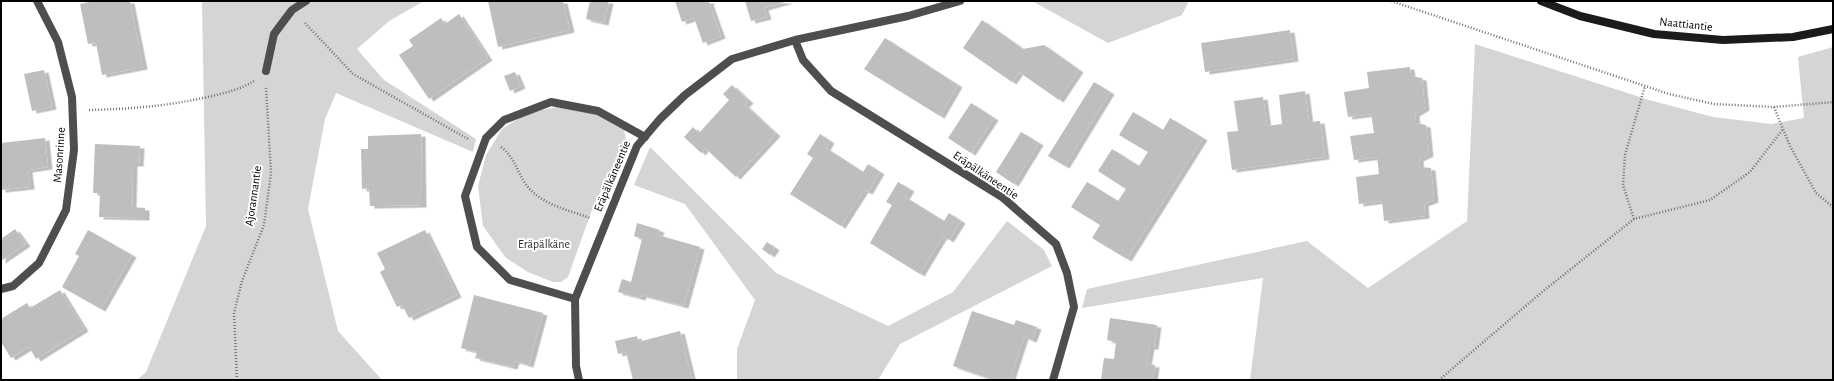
<svg xmlns="http://www.w3.org/2000/svg" width="1834" height="381" font-family="'Alegreya Sans',sans-serif">
<style>
.green{fill:#d5d5d5}
.building{fill:#bebebe;filter:url(#shadow)}
.lines{fill:none;stroke-linecap:round;stroke-linejoin:round}
.path{stroke:#707070;stroke-width:2.5;stroke-dasharray:1 2;stroke-linecap:butt}
.lane{stroke:#4e4e4e;stroke-width:8}
.street{stroke:#4e4e4e;stroke-width:8}
.secondary{stroke:#1b1b1b;stroke-width:8}
.labels{text-anchor:middle;dominant-baseline:central;stroke-width:4;stroke-linejoin:round;paint-order:stroke}
.street-label{font-size:12px;fill:#000;stroke:#fff}
.park-label{font-size:12px;fill:#2c2c2c;stroke:#fff}
</style>
<defs>
<filter id="shadow"><feDropShadow dx="4.5" dy="2.5" stdDeviation="0" flood-color="#0004"/></filter>
</defs>
<rect width="100%" height="100%" fill="#fff"/>
<path class="green" d="M 202,1 L 424,1 L 389,21 L 357,49 L 384,80 L 476,139 L 473,152 L 336,93 L 325,119 L 308,209 L 338,331 L 382,380 L 137,380 L 146,372 L 206,226 Z
M 1032,1 L 1189,1 L 1182,15 L 1108,43 Z
M 1475,44 L 1649,100 L 1713,117 L 1771,124 L 1804,118 L 1798,57 L 1833,47 L 1833,380 L 1250,380 L 1263,278 L 1082,308 L 1087,289 L 1307,241 L 1368,288 L 1467,221 Z
M 564,106 L 592,112 L 624,129 L 626,140 L 593,207 L 568,277 L 561,282 L 553,282 L 528,272 L 506,258 L 483,226 L 478,186 L 486,155 L 502,129 L 529,112 Z
M 650,147 L 776,273 L 888,326 L 953,292 L 1007,221 L 1044,250 L 1052,266 L 900,344 L 878,380 L 737,380 L 737,349 L 755,300 L 685,204 L 634,185 Z"/>
<path class="building" d="M 94,1 L 130,1 L 143,67 L 102,75 L 96,43 L 88,44 L 80,4 Z
M 488,1 L 563,1 L 570,30 L 498,47 Z
M 590,1 L 609,1 L 604,23 L 586,19 Z
M 675,1 L 712,1 L 709,2 L 721,36 L 703,43 L 694,18 L 682,22 Z
M 745,1 L 789,1 L 764,8 L 767,17 L 751,21 Z
M 459,14 L 488,58 L 429,99 L 399,55 L 413,46 L 409,40 L 441,18 L 445,24 Z
M 982,20 L 1023,49 L 1044,45 L 1079,70 L 1059,100 L 1019,72 L 1012,82 L 963,48 Z
M 1290,30 L 1294,59 L 1205,72 L 1201,43 Z
M 885,38 L 958,85 L 940,116 L 864,69 Z
M 1410,67 L 1411,76 L 1422,78 L 1425,108 L 1415,114 L 1416,123 L 1426,125 L 1429,154 L 1419,159 L 1420,167 L 1431,168 L 1434,200 L 1424,204 L 1425,216 L 1384,221 L 1382,201 L 1359,204 L 1356,177 L 1379,174 L 1377,157 L 1354,160 L 1350,136 L 1374,133 L 1371,114 L 1348,117 L 1344,92 L 1369,88 L 1367,72 Z
M 44,70 L 52,107 L 32,111 L 24,74 Z
M 515,72 L 521,86 L 510,91 L 504,76 Z
M 1094,82 L 1110,92 L 1065,166 L 1048,156 Z
M 732,85 L 749,101 L 745,105 L 776,134 L 736,177 L 705,148 L 701,153 L 684,137 L 693,127 L 699,133 L 729,100 L 723,94 Z
M 1305,91 L 1309,122 L 1320,121 L 1325,157 L 1232,170 L 1227,132 L 1238,131 L 1234,101 L 1263,97 L 1267,126 L 1282,124 L 1279,95 Z
M 971,103 L 994,118 L 971,153 L 948,138 Z
M 1133,112 L 1163,130 L 1170,118 L 1203,138 L 1127,259 L 1092,238 L 1100,225 L 1071,207 L 1087,182 L 1118,201 L 1126,189 L 1098,171 L 1112,149 L 1139,166 L 1148,152 L 1119,135 Z
M 1021,132 L 1039,143 L 1014,184 L 996,172 Z
M 421,134 L 422,205 L 370,206 L 369,188 L 362,189 L 361,149 L 368,149 L 368,136 Z
M 820,134 L 830,141 L 826,148 L 863,172 L 868,164 L 880,172 L 868,192 L 864,190 L 841,226 L 790,194 L 813,158 L 807,154 Z
M 45,138 L 48,167 L 28,170 L 30,187 L 1,190 L 1,143 Z
M 95,144 L 140,146 L 139,164 L 133,164 L 132,207 L 145,208 L 145,218 L 99,217 L 100,193 L 93,193 Z
M 898,182 L 910,189 L 905,197 L 944,221 L 949,213 L 961,221 L 949,240 L 943,236 L 920,274 L 870,243 L 892,205 L 886,202 Z
M 637,223 L 660,230 L 658,235 L 700,247 L 684,306 L 642,295 L 641,298 L 618,292 L 622,279 L 631,282 L 642,239 L 634,236 Z
M 15,229 L 26,244 L 1,261 L 1,239 Z
M 88,230 L 132,255 L 101,309 L 62,287 L 79,256 L 75,254 Z
M 425,230 L 457,295 L 409,318 L 402,305 L 397,307 L 380,272 L 385,269 L 377,253 Z
M 767,242 L 775,248 L 770,255 L 762,249 Z
M 60,290 L 84,329 L 36,359 L 29,347 L 11,358 L 1,342 L 1,319 L 27,303 L 30,308 Z
M 474,295 L 543,313 L 529,365 L 515,361 L 513,367 L 475,358 L 477,352 L 461,348 Z
M 972,311 L 1014,325 L 1016,320 L 1037,327 L 1032,340 L 1024,337 L 1011,377 L 1020,380 L 994,380 L 953,366 Z
M 1110,318 L 1157,325 L 1154,347 L 1150,347 L 1147,364 L 1155,365 L 1153,380 L 1101,380 L 1104,358 L 1114,359 L 1116,342 L 1107,340 Z
M 680,331 L 692,380 L 633,380 L 626,352 L 618,354 L 615,341 L 637,336 L 638,342 Z"/>
<g class="lines">
<path class="path" d="M 1391,1 L 1669,94 L 1714,104 L 1774,107 L 1833,102
M 305,23 L 353,74 L 468,139
M 1774,107 L 1790,146 L 1816,193 L 1833,207
M 89,110 C 131,109 167,106 208,97 C 224,93 240,90 254,81
M 501,147 C 513,156 516,168 523,180 C 537,204 566,209 590,218
M 1634,219 L 1623,185 L 1625,155 L 1645,86
M 237,380 L 234,313 L 242,281 L 264,225 L 271,173 L 266,87
M 1439,380 L 1542,292 L 1634,219 L 1710,200 L 1750,172 L 1783,129"/>
<path class="lane" d="M 575,299 L 510,280 L 477,247 L 465,196 L 486,138 L 504,120 L 551,102 L 598,111 L 645,137"/>
<path class="street" d="M 795,40 L 803,60 L 831,91 L 1002,197 L 1056,244 L 1067,273 L 1074,307 L 1053,380
M 266,71 L 274,34 L 292,10 L 306,1
M 1,289 L 13,286 L 39,263 L 66,210 L 74,150 L 72,97 L 58,42 L 37,1
M 579,380 L 576,366 L 575,299 L 637,146 L 660,119 L 685,95 L 732,59 L 795,40 L 908,16 L 960,1"/>
<path class="secondary" d="M 1541,1 L 1580,16 L 1654,34 L 1723,40 L 1793,37 L 1833,29"/>
</g>
<g class="labels">
<g class="street-label">
<text transform="translate(1686 24) rotate(6)">Naattiantie</text>
<text transform="translate(59 155) rotate(-86)">Masonrinne</text>
<text transform="translate(986 175) rotate(34)">Eräpälkäneentie</text>
<text transform="translate(612 176) rotate(-67)">Eräpälkäneentie</text>
<text transform="translate(253 196) rotate(-82)">Ajorannantie</text>
</g>
<g class="park-label">
<text x="544" y="244">Eräpälkäne</text>
</g>
</g>
<rect width="1834" height="381" fill="none" stroke="#000000" stroke-width="4"/>
</svg>
